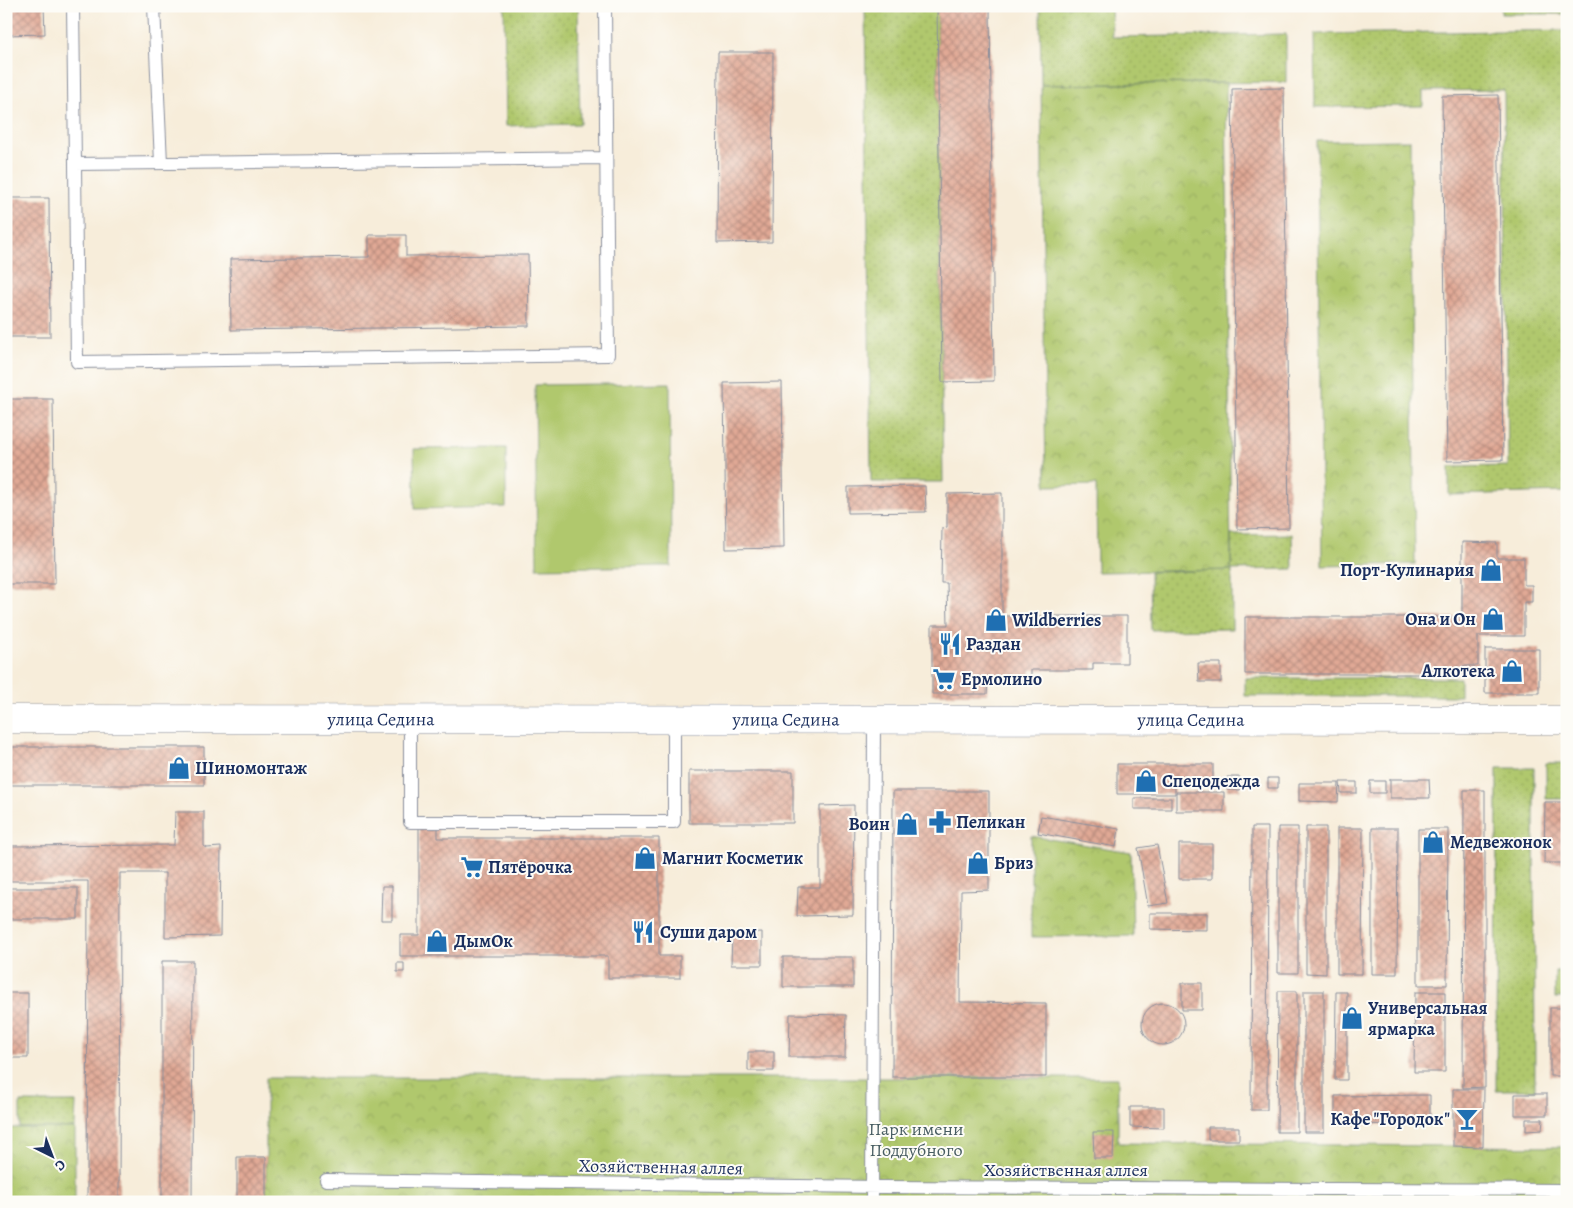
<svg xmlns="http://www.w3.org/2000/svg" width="1573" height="1208" font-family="Alegreya,serif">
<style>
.grass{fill:url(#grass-dots);stroke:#667c66}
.park{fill:url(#park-crowns);stroke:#667c66}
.pitch{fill:#b0c86d;stroke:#667c66}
.building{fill:url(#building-cross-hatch)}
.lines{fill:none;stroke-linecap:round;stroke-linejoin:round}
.lane-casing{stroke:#898e9c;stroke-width:14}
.secondary-casing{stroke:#898e9c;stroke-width:29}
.lane{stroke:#fff;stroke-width:12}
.secondary{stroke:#fff;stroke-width:28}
.labels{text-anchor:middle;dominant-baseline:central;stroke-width:4;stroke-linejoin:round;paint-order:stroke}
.poi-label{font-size:18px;font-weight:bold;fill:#1b2f5e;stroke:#fdfcf7;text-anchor:start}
.street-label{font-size:18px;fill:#1b2f5e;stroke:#fdfcf7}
.park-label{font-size:18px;fill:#485d62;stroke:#fdfcf7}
</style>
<defs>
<pattern id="grass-dots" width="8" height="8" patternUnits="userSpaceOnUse" patternTransform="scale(1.25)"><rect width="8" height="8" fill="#b0c86d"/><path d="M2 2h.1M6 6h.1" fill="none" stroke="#97ac61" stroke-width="1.8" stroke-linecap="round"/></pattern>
<pattern id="park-crowns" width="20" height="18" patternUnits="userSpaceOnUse" patternTransform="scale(1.25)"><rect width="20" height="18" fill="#b0c86d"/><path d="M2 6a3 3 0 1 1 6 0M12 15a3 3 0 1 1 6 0" fill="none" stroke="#97ac61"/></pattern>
<pattern id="building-cross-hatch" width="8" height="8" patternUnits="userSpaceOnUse" patternTransform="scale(1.25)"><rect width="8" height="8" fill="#e1a995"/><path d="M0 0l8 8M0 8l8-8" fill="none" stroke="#b68a7d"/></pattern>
</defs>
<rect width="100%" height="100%" fill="#fdfcf7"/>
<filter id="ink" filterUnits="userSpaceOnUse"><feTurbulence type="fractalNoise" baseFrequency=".02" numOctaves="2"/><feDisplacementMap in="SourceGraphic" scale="10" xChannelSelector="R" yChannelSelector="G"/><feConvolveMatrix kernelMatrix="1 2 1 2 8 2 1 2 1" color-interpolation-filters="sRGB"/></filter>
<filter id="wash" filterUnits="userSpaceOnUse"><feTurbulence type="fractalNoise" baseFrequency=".0096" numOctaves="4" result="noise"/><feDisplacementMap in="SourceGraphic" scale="20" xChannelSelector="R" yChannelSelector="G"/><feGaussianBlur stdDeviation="1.12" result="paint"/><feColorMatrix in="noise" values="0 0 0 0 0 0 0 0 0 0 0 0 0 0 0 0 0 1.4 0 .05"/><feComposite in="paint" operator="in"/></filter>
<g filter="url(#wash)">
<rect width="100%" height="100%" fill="#f7edda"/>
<path class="grass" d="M 504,6 L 578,6 L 580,124 L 506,126 Z
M 865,6 L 937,6 L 943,482 L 871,482 Z
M 1040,6 L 1111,6 L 1112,37 L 1286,34 L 1286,82 L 1041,85 Z
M 1501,6 L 1567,6 L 1567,14 L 1501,14 Z
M 1567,30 L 1567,492 L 1449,495 L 1449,467 L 1508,466 L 1504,90 L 1423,91 L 1423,106 L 1315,107 L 1314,34 Z
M 1292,534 L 1293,569 L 1232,570 L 1232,629 L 1151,630 L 1150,572 L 1231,570 L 1231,535 Z
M 1245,678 L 1460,678 L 1460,696 L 1245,696 Z
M 1546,763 L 1567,763 L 1567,799 L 1546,799 Z
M 1497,768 L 1534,768 L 1535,1090 L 1496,1090 Z
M 20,1102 L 76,1102 L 75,1128 L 20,1128 Z"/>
<path class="park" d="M 1226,83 L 1231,570 L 1097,572 L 1096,485 L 1046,486 L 1041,85 Z
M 1410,140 L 1415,564 L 1322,566 L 1317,141 Z
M 1031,836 L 1131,852 L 1133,936 L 1031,937 Z
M 1555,971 L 1567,971 L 1567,998 L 1555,998 Z
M 266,1078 L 1118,1078 L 1118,1143 L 1567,1147 L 1567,1202 L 266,1202 Z
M 6,1128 L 75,1128 L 75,1202 L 6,1202 Z"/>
<path class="pitch" d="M 670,383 L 671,566 L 537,568 L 535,385 Z
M 506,448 L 506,507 L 415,509 L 414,449 Z"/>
<g id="blocks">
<path class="building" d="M 6,6 L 44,6 L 45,34 L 6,35 Z
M 937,6 L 990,6 L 994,381 L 942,382 Z
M 718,52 L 773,52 L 772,242 L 717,243 Z
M 1284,88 L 1289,528 L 1237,529 L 1232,89 Z
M 1498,95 L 1503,460 L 1447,461 L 1442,96 Z
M 6,198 L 49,198 L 50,337 L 6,337 Z
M 369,235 L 406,235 L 406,256 L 528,255 L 529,326 L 231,330 L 230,259 L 369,257 Z
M 782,382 L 784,548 L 726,549 L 724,383 Z
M 6,399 L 53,399 L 55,584 L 6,584 Z
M 925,486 L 926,512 L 848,513 L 848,487 Z
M 1002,493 L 1002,616 L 1127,616 L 1127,663 L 1093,663 L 1093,670 L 1031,670 L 1031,678 L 999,678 L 1000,682 L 988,682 L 987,694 L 932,694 L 932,625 L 948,625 L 947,583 L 941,583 L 942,528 L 947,527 L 947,494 Z
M 1462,542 L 1497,543 L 1497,558 L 1524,558 L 1524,585 L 1532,585 L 1532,602 L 1524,602 L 1524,636 L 1478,636 L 1478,666 L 1462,666 L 1462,674 L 1245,674 L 1245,617 L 1462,617 Z
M 1485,649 L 1539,649 L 1539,693 L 1485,693 Z
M 1198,663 L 1221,663 L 1221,682 L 1199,682 Z
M 6,747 L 204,747 L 204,785 L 6,785 Z
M 1117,764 L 1213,764 L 1213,786 L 1175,786 L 1175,794 L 1117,794 Z
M 689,771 L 793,771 L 793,823 L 689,823 Z
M 1227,777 L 1240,777 L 1240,790 L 1227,790 Z
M 1268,778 L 1278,778 L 1278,788 L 1268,788 Z
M 1390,779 L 1429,779 L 1430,798 L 1390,798 Z
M 1370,781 L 1385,781 L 1385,793 L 1370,793 Z
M 1340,782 L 1357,782 L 1357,793 L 1341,793 Z
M 1299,783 L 1339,783 L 1338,802 L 1299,801 Z
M 1464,790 L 1485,790 L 1485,1087 L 1463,1088 Z
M 893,791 L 989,791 L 989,890 L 961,891 L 960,1002 L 1046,1003 L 1046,1077 L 892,1077 Z
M 1176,792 L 1224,792 L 1224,811 L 1176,811 Z
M 1134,798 L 1171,798 L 1171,809 L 1134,809 Z
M 1545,802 L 1567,802 L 1567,863 L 1544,863 Z
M 854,805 L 853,915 L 797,916 L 798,887 L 820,887 L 820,806 Z
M 175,812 L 204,812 L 204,846 L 207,848 L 221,847 L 220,936 L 165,937 L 165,873 L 120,873 L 119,1202 L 87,1202 L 88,881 L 6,881 L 6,846 L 174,845 Z
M 1041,816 L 1119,829 L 1116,847 L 1038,833 Z
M 438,825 L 438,838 L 659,838 L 659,956 L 680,956 L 680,978 L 608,978 L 608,956 L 400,956 L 400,935 L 419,935 L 419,826 Z
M 1252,827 L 1268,827 L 1267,1110 L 1251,1110 Z
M 1278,827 L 1298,827 L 1298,973 L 1278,973 Z
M 1306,827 L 1326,827 L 1326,974 L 1306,973 Z
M 1337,828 L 1363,828 L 1362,974 L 1337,974 Z
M 1372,828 L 1398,828 L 1397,974 L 1372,974 Z
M 1418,829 L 1448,829 L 1447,985 L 1418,985 Z
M 1179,844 L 1212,844 L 1212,879 L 1179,879 Z
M 1157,845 L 1168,903 L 1148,906 L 1138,848 Z
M 382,886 L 392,886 L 392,920 L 381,920 Z
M 6,888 L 78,888 L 78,919 L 6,919 Z
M 1150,913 L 1207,913 L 1207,930 L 1150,929 Z
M 762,932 L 762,965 L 731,965 L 732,933 Z
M 783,957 L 853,957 L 853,987 L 783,987 Z
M 162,961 L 193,961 L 192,1202 L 162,1202 Z
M 397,963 L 404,963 L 404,972 L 397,972 Z
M 1182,983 L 1202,983 L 1202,1010 L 1182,1010 Z
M 1278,991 L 1297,991 L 1297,1132 L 1277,1132 Z
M 1304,991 L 1324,991 L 1324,1132 L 1304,1132 Z
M 1336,992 L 1347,992 L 1347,1080 L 1335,1080 Z
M 1415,992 L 1445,992 L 1445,1072 L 1414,1072 Z
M 6,993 L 28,993 L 28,1058 L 6,1058 Z
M1142 1024a21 21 0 1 1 42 0a21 21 0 1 1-42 0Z
M 1550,1008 L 1567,1008 L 1567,1076 L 1550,1076 Z
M 790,1014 L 846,1015 L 845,1057 L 789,1057 Z
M 748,1052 L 774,1052 L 774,1071 L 748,1071 Z
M 1453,1089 L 1484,1089 L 1483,1147 L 1453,1146 Z
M 1515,1094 L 1547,1094 L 1547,1115 L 1515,1115 Z
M 1430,1095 L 1430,1125 L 1335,1124 L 1335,1096 Z
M 1130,1107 L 1164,1107 L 1164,1128 L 1130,1127 Z
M 1526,1119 L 1543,1119 L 1542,1130 L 1526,1131 Z
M 1208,1127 L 1239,1127 L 1239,1140 L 1208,1140 Z
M 1093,1132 L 1114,1132 L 1113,1158 L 1094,1158 Z
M 237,1157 L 266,1157 L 266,1202 L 237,1202 Z"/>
</g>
</g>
<g filter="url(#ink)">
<use href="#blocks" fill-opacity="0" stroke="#898e9c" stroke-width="1"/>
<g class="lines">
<defs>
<path id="lane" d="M 73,6 L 75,164 L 606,158
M 154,6 L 161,163
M 75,164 L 77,362 L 608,355 L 605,6
M 410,720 L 410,822 L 674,822 L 674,720
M 326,1180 L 881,1187 L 1567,1190
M 872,1202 L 874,720"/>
<g id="secondary">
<path id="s1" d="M 6,719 L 1567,720"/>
</g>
</defs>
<use href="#lane" class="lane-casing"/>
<use href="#secondary" class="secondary-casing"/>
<use href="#lane" class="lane"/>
<use href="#secondary" class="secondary"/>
</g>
</g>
<defs>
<symbol id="shop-bare" viewBox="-9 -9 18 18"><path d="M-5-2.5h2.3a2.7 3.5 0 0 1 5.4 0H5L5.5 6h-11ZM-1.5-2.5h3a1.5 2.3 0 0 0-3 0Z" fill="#1f6fb2" stroke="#fdfcf7" stroke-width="2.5" paint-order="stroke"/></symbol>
<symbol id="restaurant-bare" viewBox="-9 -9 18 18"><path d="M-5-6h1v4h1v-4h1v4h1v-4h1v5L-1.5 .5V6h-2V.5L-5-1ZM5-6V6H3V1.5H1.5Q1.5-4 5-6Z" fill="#1f6fb2" stroke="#fdfcf7" stroke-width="2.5" paint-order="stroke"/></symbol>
<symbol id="supermarket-bare" viewBox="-9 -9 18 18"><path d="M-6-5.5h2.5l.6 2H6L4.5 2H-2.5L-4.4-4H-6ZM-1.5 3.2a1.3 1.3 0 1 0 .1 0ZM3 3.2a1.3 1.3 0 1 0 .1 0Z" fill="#1f6fb2" stroke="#fdfcf7" stroke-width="2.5" paint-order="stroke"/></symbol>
<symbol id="pharmacy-bare" viewBox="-9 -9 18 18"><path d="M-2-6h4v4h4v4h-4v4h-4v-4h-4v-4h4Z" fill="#1f6fb2" stroke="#fdfcf7" stroke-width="2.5" paint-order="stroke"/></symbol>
<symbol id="bar-bare" viewBox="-9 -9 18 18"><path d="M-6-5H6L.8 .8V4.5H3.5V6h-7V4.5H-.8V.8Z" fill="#1f6fb2" stroke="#fdfcf7" stroke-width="2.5" paint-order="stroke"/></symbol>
</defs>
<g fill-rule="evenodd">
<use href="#shop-bare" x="1475" y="554" width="32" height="32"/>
<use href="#shop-bare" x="1477" y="603" width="32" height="32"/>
<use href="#shop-bare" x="980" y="604" width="32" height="32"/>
<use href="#restaurant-bare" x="934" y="628" width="32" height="32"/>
<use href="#shop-bare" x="1496" y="655" width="32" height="32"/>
<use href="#supermarket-bare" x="928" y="663" width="32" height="32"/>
<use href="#shop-bare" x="163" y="752" width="32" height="32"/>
<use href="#shop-bare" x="1130" y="765" width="32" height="32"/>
<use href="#pharmacy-bare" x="924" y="806" width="32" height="32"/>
<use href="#shop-bare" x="891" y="808" width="32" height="32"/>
<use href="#shop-bare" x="1417" y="826" width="32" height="32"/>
<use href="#shop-bare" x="629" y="842" width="32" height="32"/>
<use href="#shop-bare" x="962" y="847" width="32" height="32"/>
<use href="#supermarket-bare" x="456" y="851" width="32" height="32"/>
<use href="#restaurant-bare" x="627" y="916" width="32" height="32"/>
<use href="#shop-bare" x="421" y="925" width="32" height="32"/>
<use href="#shop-bare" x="1336" y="1002" width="32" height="32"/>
<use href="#bar-bare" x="1451" y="1103" width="32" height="32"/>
</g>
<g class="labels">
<g class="poi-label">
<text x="1474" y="570" text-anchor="end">Порт-Кулинария</text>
<text x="1476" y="619" text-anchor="end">Она и Он</text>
<text x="1012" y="620">Wildberries</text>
<text x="966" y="644">Раздан</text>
<text x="1495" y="671" text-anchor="end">Алкотека</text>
<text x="961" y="679">Ермолино</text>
<text x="195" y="768">Шиномонтаж</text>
<text x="1162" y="781">Спецодежда</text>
<text x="956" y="822">Пеликан</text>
<text x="890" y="824" text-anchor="end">Воин</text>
<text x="1450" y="842">Медвежонок</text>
<text x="662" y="858">Магнит Косметик</text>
<text x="994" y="863">Бриз</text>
<text x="488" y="867">Пятёрочка</text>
<text x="660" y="932">Суши даром</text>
<text x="454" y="941">ДымОк</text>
<text x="1368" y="1008">Универсальная<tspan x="1368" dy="21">ярмарка</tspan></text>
<text x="1450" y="1119" text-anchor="end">Кафе "Городок"</text>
</g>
<g class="street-label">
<text stroke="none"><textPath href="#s1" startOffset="375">улица Седина</textPath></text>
<text stroke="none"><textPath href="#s1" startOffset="780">улица Седина</textPath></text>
<text stroke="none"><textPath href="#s1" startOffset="1185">улица Седина</textPath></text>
<text transform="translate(661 1167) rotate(1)">Хозяйственная аллея</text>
<text x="1066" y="1170">Хозяйственная аллея</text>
</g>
<g class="park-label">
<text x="916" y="1129">Парк имени<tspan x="916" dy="21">Поддубного</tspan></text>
</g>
</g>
<rect width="1573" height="1208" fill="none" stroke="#fdfcf7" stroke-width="25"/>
<g transform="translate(52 1156) rotate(138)" stroke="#fdfcf7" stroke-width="4" paint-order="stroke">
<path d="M0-4L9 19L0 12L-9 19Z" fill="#1b2f5e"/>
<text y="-8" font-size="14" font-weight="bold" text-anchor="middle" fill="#1b2f5e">С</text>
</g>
</svg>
